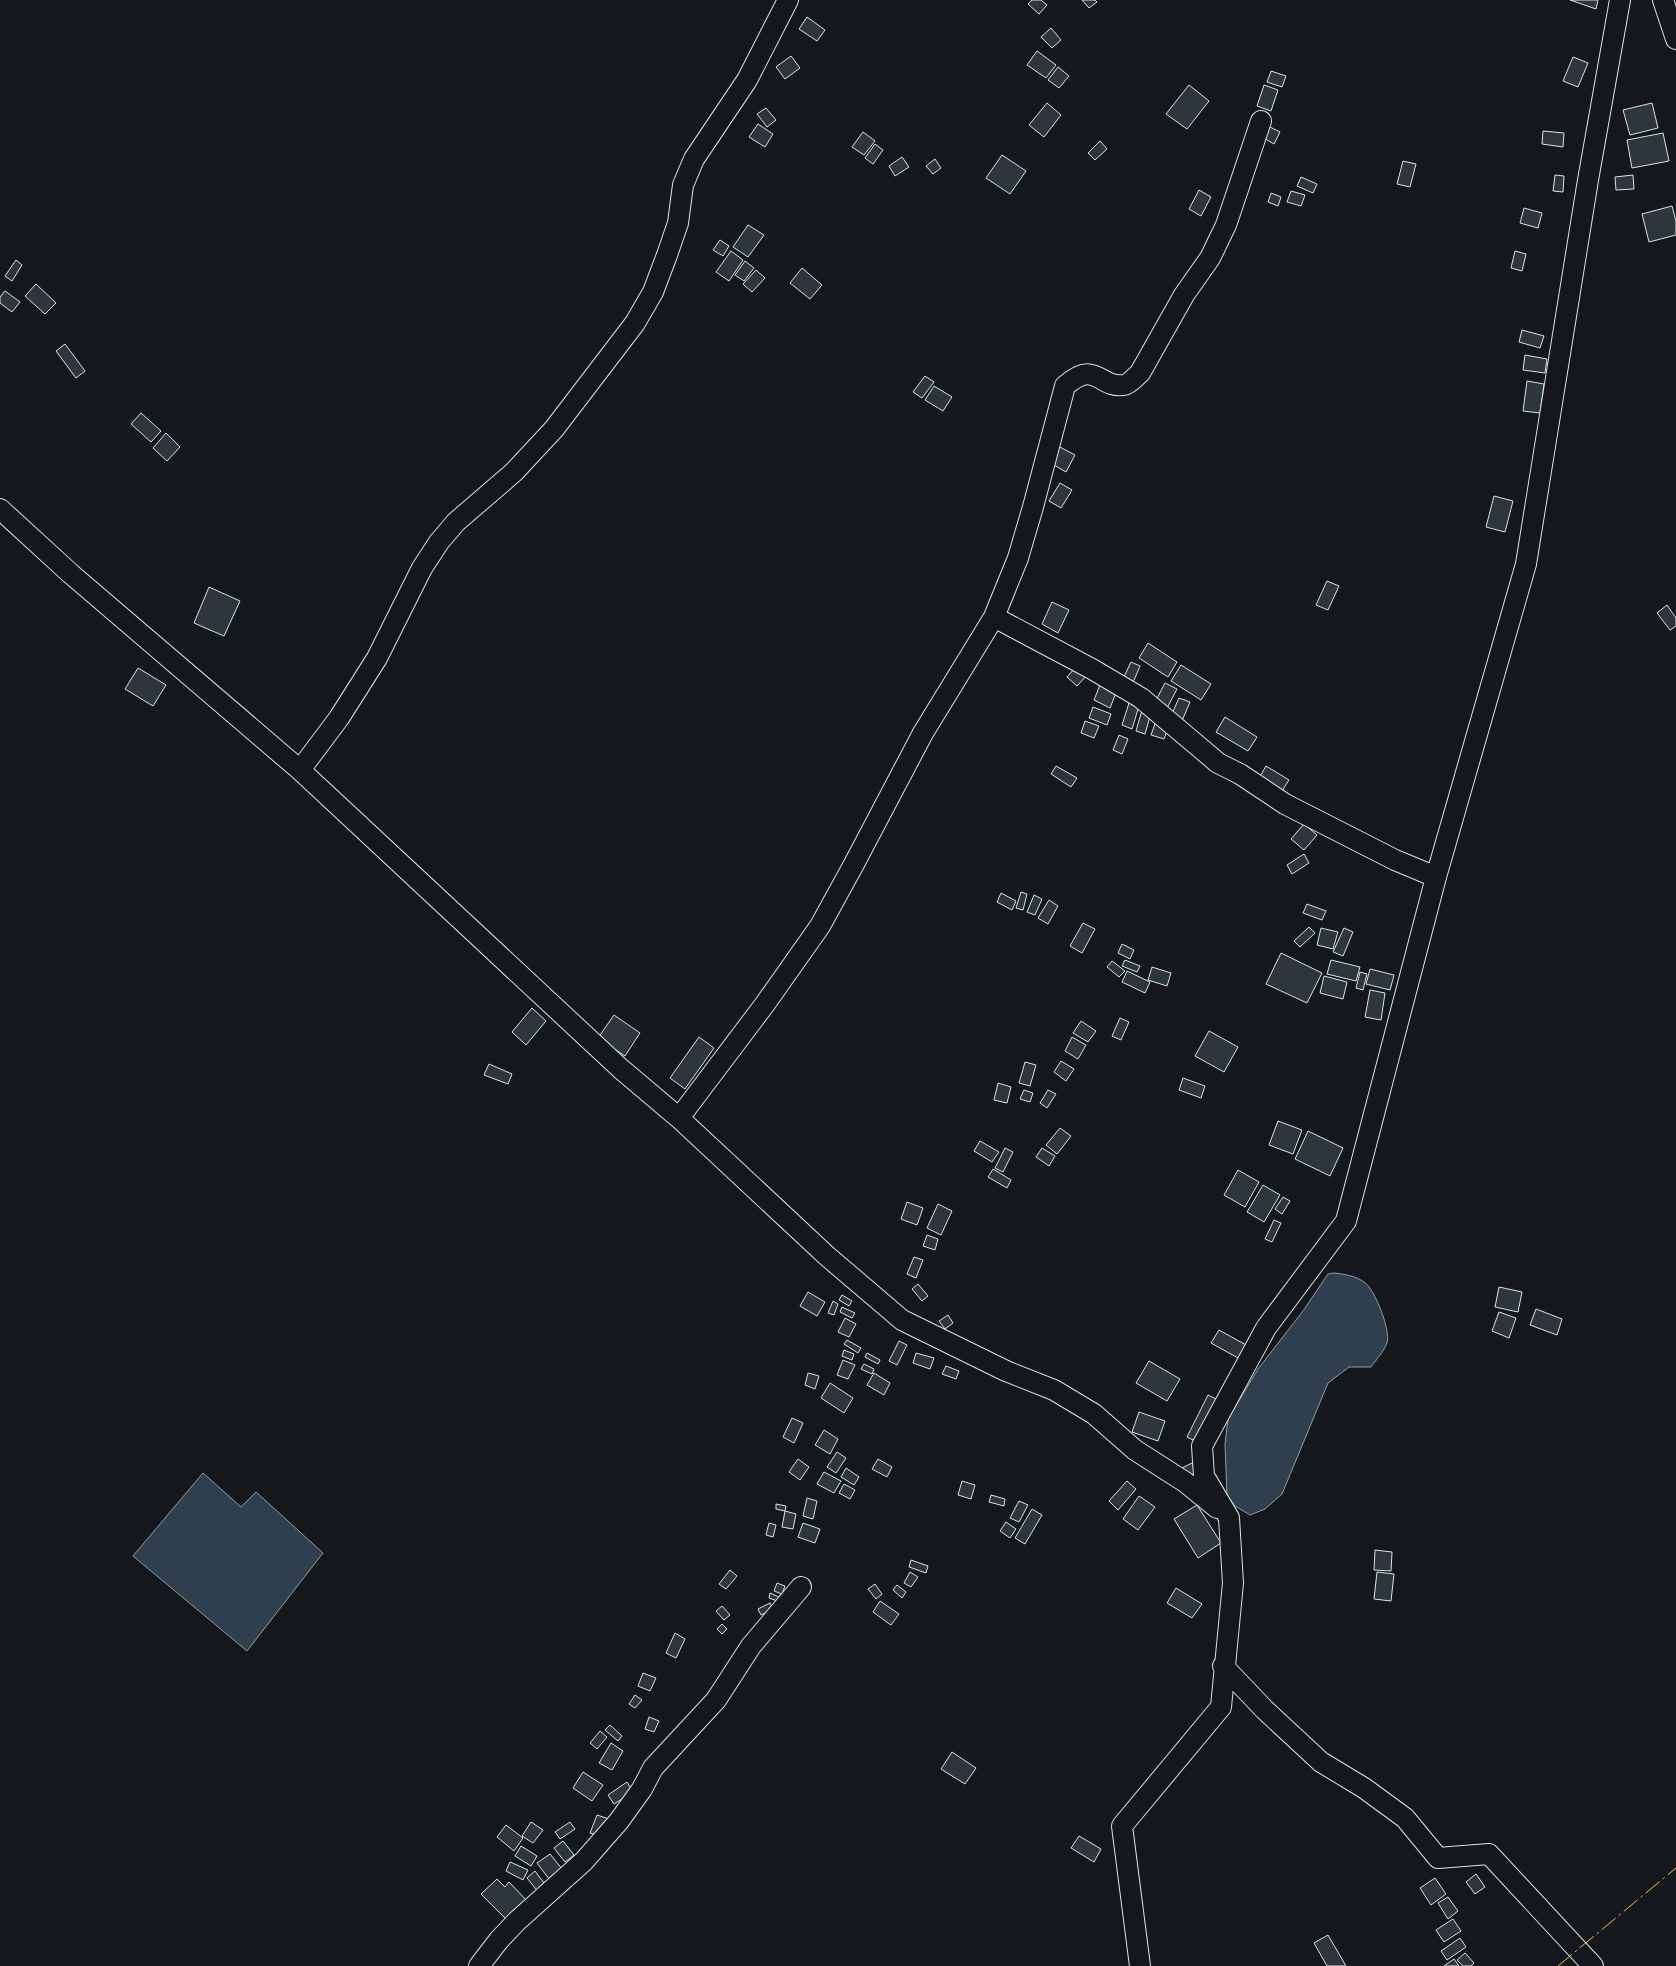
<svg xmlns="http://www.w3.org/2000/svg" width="1676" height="1966" font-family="'Sofia Sans Condensed',sans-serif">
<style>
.water{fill:#2f3f4d;stroke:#939e99}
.building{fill:#2c363c;stroke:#d8e6dc}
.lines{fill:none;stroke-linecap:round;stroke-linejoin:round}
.minor-casing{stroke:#d8e6dc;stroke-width:22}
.minor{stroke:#14181c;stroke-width:20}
.power{stroke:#ffb74d;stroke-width:1;stroke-dasharray:18 4 2.5 4;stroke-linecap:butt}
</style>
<rect width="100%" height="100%" fill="#14181c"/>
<path class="water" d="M 1334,1273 C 1344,1274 1356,1276 1364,1282 C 1375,1289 1391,1331 1387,1343 C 1384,1351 1376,1360 1371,1367 L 1349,1367 L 1328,1383 L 1282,1494 L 1265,1509 L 1250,1515 L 1235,1506 L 1227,1495 L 1225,1444 L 1228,1419 L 1258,1369 L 1303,1311 L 1328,1274 Z
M 203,1473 L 241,1507 L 256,1492 L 323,1553 L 247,1651 L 133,1556 Z"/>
<path class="building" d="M 1032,0 L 1041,0 L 1047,5 L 1039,14 L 1028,4 Z
M 1082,0 L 1095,0 L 1097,2 L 1089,8 Z
M 1570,0 L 1598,0 L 1596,9 Z
M 807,17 L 825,30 L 817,41 L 799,29 Z
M 1051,28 L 1061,40 L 1052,48 L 1041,37 Z
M 1037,51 L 1056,65 L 1046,78 L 1027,65 Z
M 791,56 L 800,68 L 785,79 L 776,67 Z
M 1573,57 L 1588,63 L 1578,87 L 1563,81 Z
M 1058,67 L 1069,76 L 1059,88 L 1048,80 Z
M 1271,71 L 1286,76 L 1282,87 L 1267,82 Z
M 1189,85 L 1209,101 L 1187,129 L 1166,114 Z
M 1264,85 L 1278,90 L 1271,111 L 1257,106 Z
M 1047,103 L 1061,115 L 1044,137 L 1029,125 Z
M 1652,103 L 1658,128 L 1630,135 L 1623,110 Z
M 766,108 L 776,120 L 767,127 L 757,114 Z
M 758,124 L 773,134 L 765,147 L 749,137 Z
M 1268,126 L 1280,132 L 1274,144 L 1262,137 Z
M 1543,131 L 1564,133 L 1563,147 L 1542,144 Z
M 863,132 L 875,141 L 864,155 L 852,147 Z
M 1663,133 L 1669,161 L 1632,168 L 1627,140 Z
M 1100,141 L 1107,149 L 1095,160 L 1088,153 Z
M 875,144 L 883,150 L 873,164 L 865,158 Z
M 1002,155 L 1026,171 L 1010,194 L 986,178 Z
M 902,157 L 909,167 L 895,176 L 889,166 Z
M 935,159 L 941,168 L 933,174 L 926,166 Z
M 1403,161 L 1416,164 L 1410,187 L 1397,184 Z
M 1555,175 L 1564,176 L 1563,192 L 1553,191 Z
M 1633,175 L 1634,189 L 1616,190 L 1615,177 Z
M 1301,177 L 1317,184 L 1313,193 L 1297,186 Z
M 1199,190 L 1211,197 L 1201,216 L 1189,209 Z
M 1291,191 L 1305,195 L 1301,206 L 1287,202 Z
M 1271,193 L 1281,197 L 1278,206 L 1268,202 Z
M 1672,206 L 1676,221 L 1676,235 L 1649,242 L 1642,214 Z
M 1524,208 L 1542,213 L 1538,228 L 1520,223 Z
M 748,225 L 764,235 L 748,257 L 733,247 Z
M 720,240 L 729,246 L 723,256 L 713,250 Z
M 731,251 L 743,260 L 729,281 L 716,272 Z
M 1515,251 L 1526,254 L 1522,271 L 1511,268 Z
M 16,260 L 22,265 L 12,281 L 5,276 Z
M 745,261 L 754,268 L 744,281 L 735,275 Z
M 802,268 L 822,285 L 810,299 L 790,283 Z
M 756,270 L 765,278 L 752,292 L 743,284 Z
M 36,284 L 56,303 L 45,314 L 25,296 Z
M 5,291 L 20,302 L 12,312 L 0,303 L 0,297 Z
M 1522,330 L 1544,336 L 1540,348 L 1519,342 Z
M 65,344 L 85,371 L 76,378 L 56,351 Z
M 1525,355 L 1547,359 L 1545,373 L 1523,370 Z
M 925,376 L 934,382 L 922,398 L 913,392 Z
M 1527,381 L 1544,384 L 1540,413 L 1523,411 Z
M 934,386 L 952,397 L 943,411 L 925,400 Z
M 141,413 L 161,431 L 151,442 L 131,424 Z
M 166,433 L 180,447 L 167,461 L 153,448 Z
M 1058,446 L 1075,455 L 1066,472 L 1049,462 Z
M 1060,483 L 1072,490 L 1061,508 L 1049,501 Z
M 1494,496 L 1513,501 L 1505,532 L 1486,527 Z
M 1327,581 L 1339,586 L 1328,610 L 1316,605 Z
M 209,587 L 240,601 L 224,636 L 194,623 Z
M 1052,602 L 1069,610 L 1058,633 L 1042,624 Z
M 1667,605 L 1676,618 L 1676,626 L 1670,630 L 1657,613 Z
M 1148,643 L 1177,662 L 1168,677 L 1139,658 Z
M 1131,662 L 1140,666 L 1132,685 L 1122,681 Z
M 1181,665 L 1211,684 L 1201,700 L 1171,681 Z
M 1076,667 L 1086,676 L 1077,686 L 1067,677 Z
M 138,668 L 166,685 L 153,706 L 125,689 Z
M 1102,680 L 1118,688 L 1110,708 L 1094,700 Z
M 1165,683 L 1177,689 L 1165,712 L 1153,706 Z
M 1179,698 L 1190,702 L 1181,723 L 1170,718 Z
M 1129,703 L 1139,706 L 1132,729 L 1122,725 Z
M 1093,707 L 1111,714 L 1107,725 L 1089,718 Z
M 1142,710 L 1151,713 L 1145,734 L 1136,731 Z
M 1225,717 L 1257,737 L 1248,751 L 1216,732 Z
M 1085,721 L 1099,726 L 1094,738 L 1081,733 Z
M 1156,721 L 1169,726 L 1164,739 L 1151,735 Z
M 1119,735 L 1128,739 L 1122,754 L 1113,750 Z
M 1056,766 L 1077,778 L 1071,787 L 1051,774 Z
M 1266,766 L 1289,780 L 1280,794 L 1258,780 Z
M 1304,824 L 1317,835 L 1304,850 L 1291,839 Z
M 1304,854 L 1309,863 L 1292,874 L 1287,865 Z
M 1021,892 L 1027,894 L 1023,910 L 1016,908 Z
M 1001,893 L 1016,901 L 1012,910 L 997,902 Z
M 1034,895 L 1042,899 L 1035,915 L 1027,912 Z
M 1049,900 L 1058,906 L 1048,924 L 1038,918 Z
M 1307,904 L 1326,911 L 1322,920 L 1303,913 Z
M 1083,923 L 1095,929 L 1082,953 L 1070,946 Z
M 1309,927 L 1315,933 L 1300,947 L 1294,941 Z
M 1321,928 L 1338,932 L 1333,949 L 1317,945 Z
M 1344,928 L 1353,932 L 1343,956 L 1333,952 Z
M 1122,944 L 1134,950 L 1130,959 L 1118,953 Z
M 1281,953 L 1322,973 L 1307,1003 L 1266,984 Z
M 1125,960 L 1140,966 L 1137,972 L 1122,966 Z
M 1331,960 L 1360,967 L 1356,981 L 1327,974 Z
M 1112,961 L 1125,971 L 1119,977 L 1107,967 Z
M 1152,967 L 1171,973 L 1167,986 L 1148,980 Z
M 1370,969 L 1394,975 L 1390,990 L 1366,984 Z
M 1127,971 L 1150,982 L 1145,993 L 1122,982 Z
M 1360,972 L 1367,974 L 1363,990 L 1356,988 Z
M 1324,976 L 1347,982 L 1343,999 L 1320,993 Z
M 1370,990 L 1385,993 L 1381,1020 L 1365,1017 Z
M 532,1008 L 546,1021 L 526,1045 L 512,1032 Z
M 614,1015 L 640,1033 L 625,1056 L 598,1038 Z
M 1120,1018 L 1129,1022 L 1121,1040 L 1112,1036 Z
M 1081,1021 L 1096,1031 L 1088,1042 L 1073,1033 Z
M 1209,1031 L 1238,1047 L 1224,1072 L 1195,1056 Z
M 699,1037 L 714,1048 L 685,1089 L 670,1078 Z
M 1072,1037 L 1086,1045 L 1078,1059 L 1065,1051 Z
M 1061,1061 L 1074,1069 L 1066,1081 L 1054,1072 Z
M 1025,1062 L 1036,1065 L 1030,1086 L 1019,1083 Z
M 489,1064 L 512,1074 L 508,1084 L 484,1075 Z
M 1183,1078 L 1205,1086 L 1201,1098 L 1179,1090 Z
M 998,1083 L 1011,1087 L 1007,1103 L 994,1100 Z
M 1024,1090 L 1033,1093 L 1030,1102 L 1020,1099 Z
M 1048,1090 L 1056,1094 L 1047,1108 L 1040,1103 Z
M 1278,1121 L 1302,1130 L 1293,1154 L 1269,1145 Z
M 1060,1128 L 1071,1136 L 1057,1154 L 1046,1145 Z
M 1308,1131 L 1343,1148 L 1330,1176 L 1295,1159 Z
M 980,1141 L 999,1152 L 992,1162 L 974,1151 Z
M 1005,1148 L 1013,1152 L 1003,1172 L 995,1168 Z
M 1042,1148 L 1055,1156 L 1049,1166 L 1036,1157 Z
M 993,1169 L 1011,1180 L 1007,1188 L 988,1177 Z
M 1238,1170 L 1259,1182 L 1245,1207 L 1224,1195 Z
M 1263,1185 L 1280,1195 L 1264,1222 L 1247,1212 Z
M 1283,1197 L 1290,1201 L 1282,1214 L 1275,1209 Z
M 907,1202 L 923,1208 L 917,1225 L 901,1219 Z
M 938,1204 L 952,1211 L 941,1235 L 927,1228 Z
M 1274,1220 L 1281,1223 L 1272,1242 L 1265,1239 Z
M 927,1235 L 938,1239 L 935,1250 L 923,1246 Z
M 914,1257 L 923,1260 L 916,1278 L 907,1274 Z
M 918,1284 L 928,1296 L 922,1301 L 912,1289 Z
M 1499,1287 L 1522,1292 L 1518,1312 L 1495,1307 Z
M 808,1292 L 825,1302 L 817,1316 L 800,1306 Z
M 842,1295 L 852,1301 L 849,1306 L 839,1300 Z
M 833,1301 L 838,1304 L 834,1315 L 828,1313 Z
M 842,1307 L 855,1313 L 852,1318 L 840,1312 Z
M 1536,1309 L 1562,1319 L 1557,1335 L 1530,1325 Z
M 1499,1312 L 1516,1318 L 1509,1338 L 1492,1331 Z
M 948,1315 L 953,1323 L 945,1329 L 939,1321 Z
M 845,1318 L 856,1324 L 849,1337 L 838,1332 Z
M 1219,1330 L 1246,1345 L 1238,1358 L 1211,1343 Z
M 847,1340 L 861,1348 L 858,1353 L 844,1344 Z
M 899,1341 L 907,1345 L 897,1365 L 889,1361 Z
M 844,1350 L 854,1354 L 852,1360 L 842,1356 Z
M 867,1353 L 880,1360 L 878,1364 L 865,1357 Z
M 916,1353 L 934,1358 L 930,1369 L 913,1363 Z
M 843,1360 L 855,1365 L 848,1379 L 837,1375 Z
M 1149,1361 L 1180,1379 L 1167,1401 L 1136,1383 Z
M 864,1364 L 874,1369 L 872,1374 L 861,1369 Z
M 946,1366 L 959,1371 L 956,1379 L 942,1374 Z
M 808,1373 L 819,1376 L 815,1389 L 805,1385 Z
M 874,1373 L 890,1383 L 884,1395 L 867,1385 Z
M 830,1383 L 853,1398 L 844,1413 L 821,1398 Z
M 1208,1395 L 1222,1402 L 1201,1444 L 1187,1437 Z
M 1139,1412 L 1165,1421 L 1158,1441 L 1132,1432 Z
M 792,1418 L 803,1423 L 794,1443 L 783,1437 Z
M 824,1430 L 838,1439 L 830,1454 L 815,1445 Z
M 837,1452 L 846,1458 L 836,1473 L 827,1467 Z
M 798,1459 L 809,1467 L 800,1480 L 789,1472 Z
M 878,1459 L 892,1467 L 887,1477 L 872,1469 Z
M 1192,1463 L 1202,1483 L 1192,1488 L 1182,1468 Z
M 846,1468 L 859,1477 L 854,1485 L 841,1477 Z
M 824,1472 L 841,1481 L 834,1493 L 817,1484 Z
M 962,1481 L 975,1485 L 971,1499 L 958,1495 Z
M 1127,1481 L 1136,1489 L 1118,1510 L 1109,1501 Z
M 844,1484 L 855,1490 L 850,1499 L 839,1493 Z
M 991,1495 L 1005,1499 L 1004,1506 L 989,1502 Z
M 1139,1496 L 1155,1507 L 1138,1530 L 1123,1519 Z
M 807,1498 L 817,1501 L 813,1519 L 803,1516 Z
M 1019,1501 L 1028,1505 L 1019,1522 L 1010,1518 Z
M 776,1504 L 786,1506 L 785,1511 L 776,1509 Z
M 1197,1505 L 1221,1543 L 1198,1558 L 1174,1519 Z
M 1032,1509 L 1042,1515 L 1025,1544 L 1015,1538 Z
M 785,1511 L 796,1514 L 793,1529 L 782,1527 Z
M 1006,1522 L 1016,1529 L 1010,1538 L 1000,1531 Z
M 769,1523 L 776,1525 L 773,1537 L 766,1535 Z
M 803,1523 L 820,1529 L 815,1543 L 798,1537 Z
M 1375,1550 L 1392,1552 L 1391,1571 L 1374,1570 Z
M 911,1560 L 928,1566 L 926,1573 L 909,1567 Z
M 730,1570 L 737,1576 L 726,1589 L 719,1584 Z
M 910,1572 L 918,1577 L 911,1587 L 904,1583 Z
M 1377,1572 L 1394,1574 L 1391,1601 L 1374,1599 Z
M 777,1583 L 785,1586 L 782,1594 L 774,1591 Z
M 875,1584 L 882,1594 L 876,1599 L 868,1589 Z
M 897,1585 L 906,1592 L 902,1598 L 893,1590 Z
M 1176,1588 L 1202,1604 L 1192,1618 L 1167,1603 Z
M 770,1593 L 781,1598 L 780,1602 L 769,1598 Z
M 880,1601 L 899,1614 L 891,1625 L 873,1612 Z
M 770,1603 L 773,1609 L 761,1615 L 758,1609 Z
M 722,1606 L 730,1615 L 724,1620 L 716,1611 Z
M 722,1624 L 727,1629 L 722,1634 L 717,1629 Z
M 675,1633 L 685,1639 L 676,1658 L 666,1653 Z
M 643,1673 L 656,1678 L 650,1691 L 638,1686 Z
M 635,1695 L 642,1700 L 635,1708 L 629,1704 Z
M 649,1717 L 659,1721 L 654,1732 L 645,1729 Z
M 610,1725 L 622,1736 L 618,1741 L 605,1730 Z
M 600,1731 L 607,1737 L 597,1749 L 590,1743 Z
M 611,1743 L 623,1751 L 612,1770 L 599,1763 Z
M 952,1752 L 976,1768 L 965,1784 L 941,1769 Z
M 583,1772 L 603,1785 L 592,1801 L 573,1788 Z
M 627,1782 L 633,1792 L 614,1804 L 608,1795 Z
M 597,1815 L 609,1819 L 603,1837 L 590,1833 Z
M 531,1822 L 543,1830 L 533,1843 L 522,1836 Z
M 570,1822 L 575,1829 L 560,1839 L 555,1832 Z
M 506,1825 L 523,1838 L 514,1851 L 497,1837 Z
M 1079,1836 L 1101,1849 L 1094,1862 L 1071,1848 Z
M 563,1841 L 574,1855 L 565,1862 L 554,1848 Z
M 521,1846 L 537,1856 L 531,1866 L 515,1856 Z
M 550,1854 L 562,1869 L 549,1879 L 537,1863 Z
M 510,1862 L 528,1870 L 523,1880 L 506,1871 Z
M 535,1871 L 547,1887 L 539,1893 L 527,1878 Z
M 1476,1874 L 1485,1887 L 1475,1894 L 1466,1882 Z
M 1435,1878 L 1446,1894 L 1431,1905 L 1420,1888 Z
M 497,1879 L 505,1887 L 509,1882 L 528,1902 L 508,1921 L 481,1894 Z
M 1448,1897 L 1458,1911 L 1448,1919 L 1438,1903 Z
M 1453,1919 L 1461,1931 L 1444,1942 L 1436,1930 Z
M 1328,1935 L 1346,1966 L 1327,1966 L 1314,1943 Z
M 1460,1938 L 1466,1947 L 1447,1960 L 1441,1951 Z
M 1465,1953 L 1474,1963 L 1471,1966 L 1463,1966 L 1457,1960 Z
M 1454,1959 L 1459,1966 L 1444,1966 Z"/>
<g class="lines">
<defs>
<path id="minor" d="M 1663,0 L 1676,39
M 0,509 L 71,574 L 300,770 L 621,1069 L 679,1118 L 827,1256 L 902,1320 L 1006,1371 L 1054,1390 L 1094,1414 L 1135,1450 L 1185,1482 L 1217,1508
M 994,617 L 1092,669 L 1141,698 L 1218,763 L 1240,774 L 1285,804 L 1395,860 L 1436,877
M 300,770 L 339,718 L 377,658 L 422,568 L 439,542 L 456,522 L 514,472 L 554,429 L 635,323 L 653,292 L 667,255 L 678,223 L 683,185 L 694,159 L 747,80 L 788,0
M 679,1118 L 765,1004 L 820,926 L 854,864 L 923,733 L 994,617 L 1018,558 L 1033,507 L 1065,386 C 1096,358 1099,389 1124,385 C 1130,384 1135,377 1140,373 L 1184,295 L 1210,258 L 1226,225 L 1261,121
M 1223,1666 L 1265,1710 L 1321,1762 L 1364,1788 L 1405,1818 L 1438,1858 L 1489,1854 L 1593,1966
M 479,1966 L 499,1940 L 517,1921 L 584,1861 L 619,1821 L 642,1789 L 653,1768 L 716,1700 L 751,1646 L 801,1587
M 1140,1966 L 1122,1826 L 1221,1707 L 1233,1583 L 1229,1518 L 1204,1476 L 1202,1446 L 1266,1328 L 1346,1221 L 1436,877 L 1526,564 L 1588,180 L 1620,0"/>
</defs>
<use href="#minor" class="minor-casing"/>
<use href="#minor" class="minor"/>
<path class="power" d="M 1558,1966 L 1676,1868"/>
</g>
</svg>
